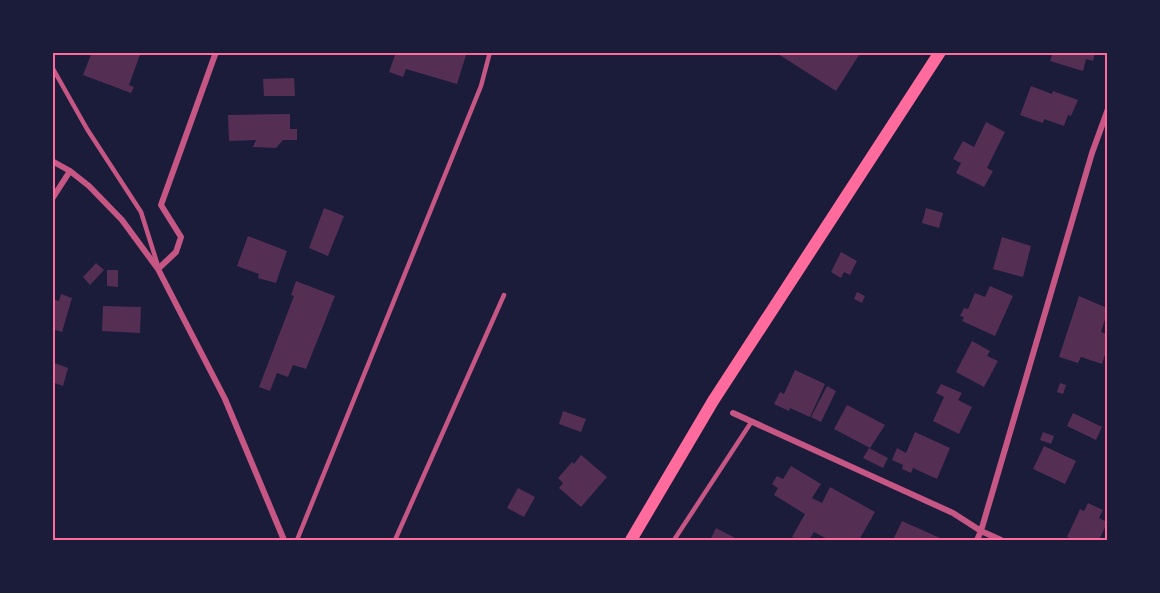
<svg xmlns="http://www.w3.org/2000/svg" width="1160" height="593" font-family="'Asap Condensed',sans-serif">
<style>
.building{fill:#542f53}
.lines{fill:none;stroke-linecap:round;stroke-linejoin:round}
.service{stroke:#c65784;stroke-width:4.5}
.minor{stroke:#c65784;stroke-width:6}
.secondary{stroke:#ff6b9d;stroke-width:12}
.neatline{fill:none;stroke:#ff6b9d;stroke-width:2}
</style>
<rect width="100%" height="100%" fill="#1b1b3a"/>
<path class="building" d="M 92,52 L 141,52 L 129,85 L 134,87 L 131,93 L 83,75 Z
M 396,52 L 467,52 L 457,84 L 406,69 L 403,77 L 389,72 Z
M 775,52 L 861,52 L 836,91 Z
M 1046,52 L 1095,52 L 1093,61 L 1086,59 L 1083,71 L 1050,61 L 1052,55 Z
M 294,78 L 295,96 L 264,96 L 263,79 Z
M 1031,86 L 1052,94 L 1053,91 L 1078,100 L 1071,116 L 1068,115 L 1064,126 L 1044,119 L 1043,123 L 1020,115 Z
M 290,114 L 290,129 L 297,129 L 297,140 L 283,140 L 276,148 L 253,147 L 256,140 L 229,141 L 228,115 Z
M 986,122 L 1005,132 L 987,168 L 993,171 L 984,187 L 956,173 L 961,163 L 953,159 L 963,141 L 974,147 Z
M 324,208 L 344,216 L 328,256 L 309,248 Z
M 926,208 L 943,213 L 939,228 L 922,223 Z
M 248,236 L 287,251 L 276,283 L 258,278 L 259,274 L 237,266 Z
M 1002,237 L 1031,246 L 1023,277 L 993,269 Z
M 841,252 L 857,261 L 850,275 L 844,272 L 841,278 L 831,272 Z
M 96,263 L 104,270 L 90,285 L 83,277 Z
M 107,270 L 118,270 L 118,287 L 107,286 Z
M 296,281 L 335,296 L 306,369 L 293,365 L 288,377 L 277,373 L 270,391 L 259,387 L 294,296 L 291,295 Z
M 990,286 L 1013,296 L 995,336 L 962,321 L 964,317 L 960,316 L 964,308 L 968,309 L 975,293 L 985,297 Z
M 857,292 L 865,296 L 862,303 L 854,299 Z
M 61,294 L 72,298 L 62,332 L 52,329 L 52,299 L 59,301 Z
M 1079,296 L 1107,308 L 1107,313 L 1101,332 L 1107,334 L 1107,348 L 1102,364 L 1081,357 L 1078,363 L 1059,357 Z
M 103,306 L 141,307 L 140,333 L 102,331 Z
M 972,341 L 990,351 L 987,356 L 998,361 L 984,387 L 956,372 Z
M 52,362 L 68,368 L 63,386 L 52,382 Z
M 795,370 L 825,384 L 810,417 L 790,408 L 789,411 L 774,404 L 780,392 L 784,394 Z
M 1060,383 L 1066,385 L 1063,394 L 1057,392 Z
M 941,384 L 962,393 L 958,400 L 972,407 L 959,434 L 933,421 L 944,397 L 936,393 Z
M 827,386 L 836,391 L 821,422 L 811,417 Z
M 847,405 L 885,425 L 870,448 L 834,429 Z
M 563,411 L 586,419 L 581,432 L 559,424 Z
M 1073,413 L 1102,427 L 1096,440 L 1067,426 Z
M 915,432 L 950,448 L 937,479 L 913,468 L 911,473 L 902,469 L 903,465 L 892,460 L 897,448 L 906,453 Z
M 1043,432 L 1054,436 L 1051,444 L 1040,440 Z
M 1044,446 L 1076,461 L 1065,484 L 1033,469 Z
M 869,448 L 888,458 L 883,468 L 863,458 Z
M 581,455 L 607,477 L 581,507 L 559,488 L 563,483 L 558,478 L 572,462 L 574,464 Z
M 791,466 L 821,484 L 812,498 L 822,503 L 830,487 L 875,512 L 859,540 L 829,540 L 814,532 L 809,540 L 798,540 L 792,537 L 805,514 L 774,495 L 778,488 L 772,484 L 777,476 L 783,479 Z
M 518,488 L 535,497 L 524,517 L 507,508 Z
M 1088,503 L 1103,510 L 1099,518 L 1107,522 L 1107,523 L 1099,540 L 1075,540 L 1067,537 L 1080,509 L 1084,511 Z
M 902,521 L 940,538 L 939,540 L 893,540 Z
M 716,528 L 739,540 L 710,540 Z"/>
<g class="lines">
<path class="service" d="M 52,67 L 87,129 L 141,212 L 158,266
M 297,540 L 481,86 L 490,52
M 395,540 L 504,295
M 674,540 L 752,421"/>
<path class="minor" d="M 52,161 L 70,171 L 89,186 L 122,220 L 158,269 L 225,399 L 284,540
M 52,199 L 70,171
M 158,269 L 176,252 L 181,237 L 161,205 L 216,52
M 733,413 L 953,513 L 981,531 L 1001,540
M 977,540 L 981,531 L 1092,153 L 1108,109"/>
<path class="secondary" d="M 631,540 L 713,401 L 940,52"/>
</g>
<rect width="1160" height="593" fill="none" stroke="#1b1b3a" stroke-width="108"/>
<rect x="54" y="54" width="1052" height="485" class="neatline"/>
</svg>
